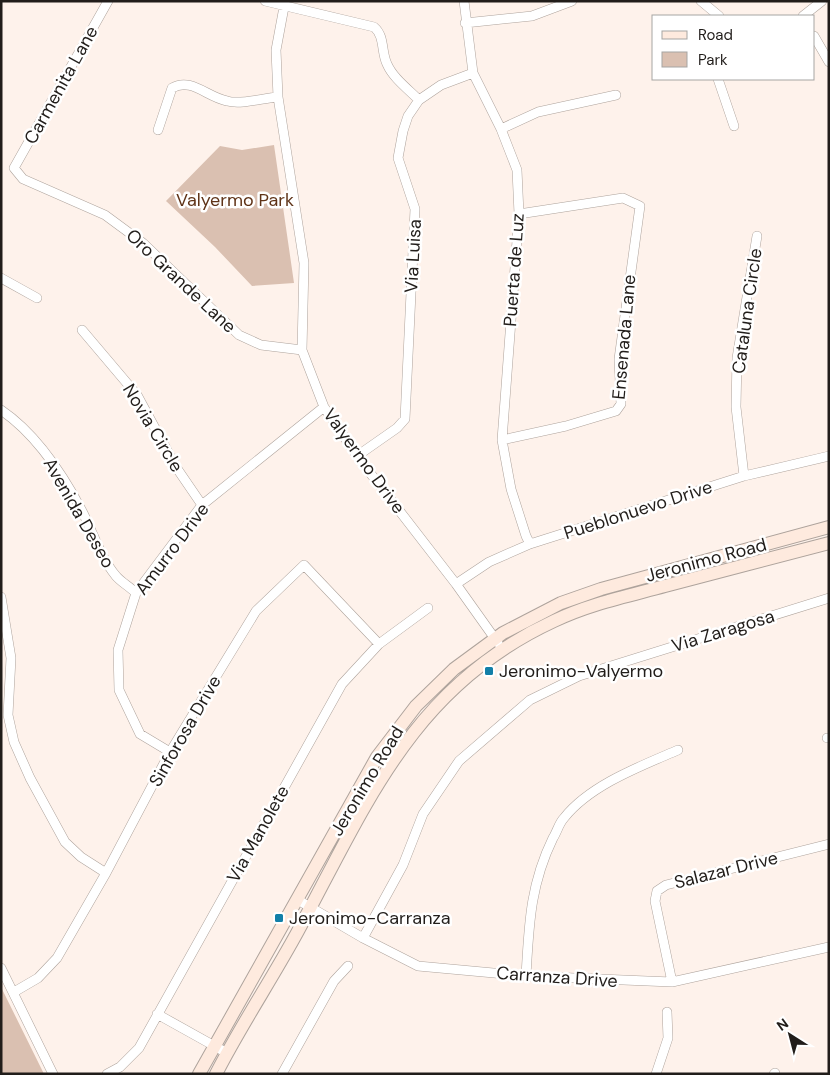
<svg xmlns="http://www.w3.org/2000/svg" width="830" height="1075" font-family="'DM Sans',sans-serif">
<style>
.green{fill:#dac0b1}
.lines{fill:none;stroke-linecap:round;stroke-linejoin:round}
.street-casing{stroke:#aea39c;stroke-width:10}
.secondary-casing{stroke:#aea39c;stroke-width:14}
.street{stroke:#fff;stroke-width:9}
.secondary{stroke:#feeade;stroke-width:12}
.poi-dot{fill:#127fa8;stroke:#fff;stroke-width:2}
.labels{text-anchor:middle;dominant-baseline:central;stroke-width:5;stroke-linejoin:round;paint-order:stroke}
.street-label{font-size:18px;fill:#211d1a;stroke:#fff}
.park-label{font-size:18px;fill:#5f3317;stroke:#fff}
.poi-label{font-size:18px;fill:#211d1a;stroke:#fff;text-anchor:start}
</style>
<rect width="100%" height="100%" fill="#fef2eb"/>
<path class="green" d="M 274,145 L 294,283 L 252,286 L 215,247 L 166,201 L 220,146 L 242,150 Z
M 1,987 L 44,1074 L 1,1074 Z"/>
<g class="lines">
<defs>
<path id="street" d="M 108,1 L 14,168 L 23,179 L 105,215 L 143,243 L 239,335 L 261,345 L 302,350
M 265,1 L 374,27 C 385,36 381,52 387,64 C 393,78 408,89 419,100
M 464,1 L 473,73 L 501,129 L 517,170 L 519,214 L 502,440 L 511,489 L 526,536 L 530,544
M 701,1 L 719,16
M 284,7 L 276,50 L 278,97 L 304,263 L 302,350 L 324,407 L 357,456 L 456,584 L 498,643
M 803,16 L 822,1
M 465,23 L 532,16 L 572,1
M 814,36 L 829,62
M 718,79 L 734,126
M 501,129 L 538,112 L 616,95
M 158,130 L 172,88 C 191,77 207,97 227,101 C 241,105 263,98 278,97
M 1,278 L 37,298
M 82,330 L 137,395 L 176,467 L 202,505
M 1,410 C 35,433 63,475 82,511 C 93,532 100,557 116,576 C 121,582 130,587 136,593
M 502,440 L 566,426 L 616,411 L 621,404 L 619,359 L 640,206 L 623,198 L 519,214
M 357,456 L 397,428 L 405,419 L 415,209 L 398,158 L 403,131 L 408,116 L 419,100 L 441,85 L 473,73
M 744,476 L 736,407 L 737,358 L 757,236
M 456,584 L 489,562 L 530,544 L 744,476 L 829,456
M 1,597 L 11,658 L 8,715 L 14,742 L 30,778 L 65,842 L 81,857 L 106,873
M 827,738 L 829,738
M 170,752 L 140,734 L 119,690 L 118,650 L 136,593 L 202,505 L 324,407
M 298,900 L 363,938 L 418,966 L 526,976 L 672,982 L 829,947
M 363,938 L 403,865 L 423,814 L 459,761 L 530,700 L 579,676 L 829,598
M 1,968 L 53,1074
M 526,976 C 529,925 530,885 553,838 C 557,832 559,823 564,818 C 590,785 641,766 678,750
M 672,982 L 655,901 L 657,891 L 666,885 L 829,844
M 14,992 L 38,978 L 57,958 L 106,873 L 170,752 L 256,611 L 304,565 L 379,644
M 157,1014 L 227,1053
M 107,1074 L 120,1067 L 139,1048 L 342,684 L 379,644 L 428,608
M 282,1074 L 334,981 L 348,966
M 656,1074 L 668,1038 L 667,1012
M 774,1074 L 775,1073"/>
<path id="secondary" d="M 199,1074 L 377,757 L 416,706 L 454,669 L 503,633 L 561,603 L 601,589 L 829,527
M 216,1074 C 241,1025 272,979 298,931 C 367,803 413,686 554,621 C 589,604 628,596 665,586 C 720,572 774,557 829,543"/>
</defs>
<use href="#street" class="street-casing"/>
<use href="#secondary" class="secondary-casing"/>
<use href="#street" class="street"/>
<use href="#secondary" class="secondary"/>
</g>
<g class="poi-dot">
<rect x="484" y="666" width="10" height="10" rx="2.5"/>
<rect x="274" y="913" width="10" height="10" rx="2.5"/>
</g>
<g class="labels">
<g class="street-label">
<text transform="translate(61 85) rotate(-61)">Carmenita Lane</text>
<text transform="translate(413 256) rotate(-87)">Via Luisa</text>
<text transform="translate(514 270) rotate(-86)">Puerta de Luz</text>
<text transform="translate(181 281) rotate(43)">Oro Grande Lane</text>
<text transform="translate(747 311) rotate(-82)">Cataluna Circle</text>
<text transform="translate(624 337) rotate(-85)">Ensenada Lane</text>
<text transform="translate(153 428) rotate(59)">Novia Circle</text>
<text transform="translate(364 461) rotate(54)">Valyermo Drive</text>
<text transform="translate(638 510) rotate(-18)">Pueblonuevo Drive</text>
<text transform="translate(79 513) rotate(60)">Avenida Deseo</text>
<text transform="translate(172 549) rotate(-53)">Amurro Drive</text>
<text transform="translate(706 560) rotate(-15)">Jeronimo Road</text>
<text transform="translate(723 631) rotate(-17)">Via Zaragosa</text>
<text transform="translate(185 731) rotate(-60)">Sinforosa Drive</text>
<text transform="translate(367 781) rotate(-59)">Jeronimo Road</text>
<text transform="translate(258 834) rotate(-61)">Via Manolete</text>
<text transform="translate(726 870) rotate(-14)">Salazar Drive</text>
<text transform="translate(557 977) rotate(4)">Carranza Drive</text>
</g>
<g class="park-label">
<text x="235" y="200">Valyermo Park</text>
</g>
<g class="poi-label">
<text x="499" y="671">Jeronimo-Valyermo</text>
<text x="289" y="918">Jeronimo-Carranza</text>
</g>
</g>
<rect width="830" height="1075" fill="none" stroke="#211d1a" stroke-width="5"/>
<rect x="652" y="15" width="162" height="65" fill="#ffffff" stroke="#a6a5a3"/>
<rect x="662" y="31" width="25" height="8" fill="#feeade" stroke="#a6a5a3"/>
<text x="698" y="40" font-size="15" fill="#211d1a">Road</text>
<rect x="662" y="52" width="25" height="15" fill="#dac0b1" stroke="#a6a5a3"/>
<text x="698" y="65" font-size="15" fill="#211d1a">Park</text>
<g transform="translate(790 1035) rotate(324)" stroke="#ffffff" stroke-width="4" paint-order="stroke">
<path d="M0-4L9 19L0 12L-9 19Z" fill="#211d1a"/>
<text y="-8" font-size="14" font-weight="bold" text-anchor="middle" fill="#211d1a">N</text>
</g>
</svg>
